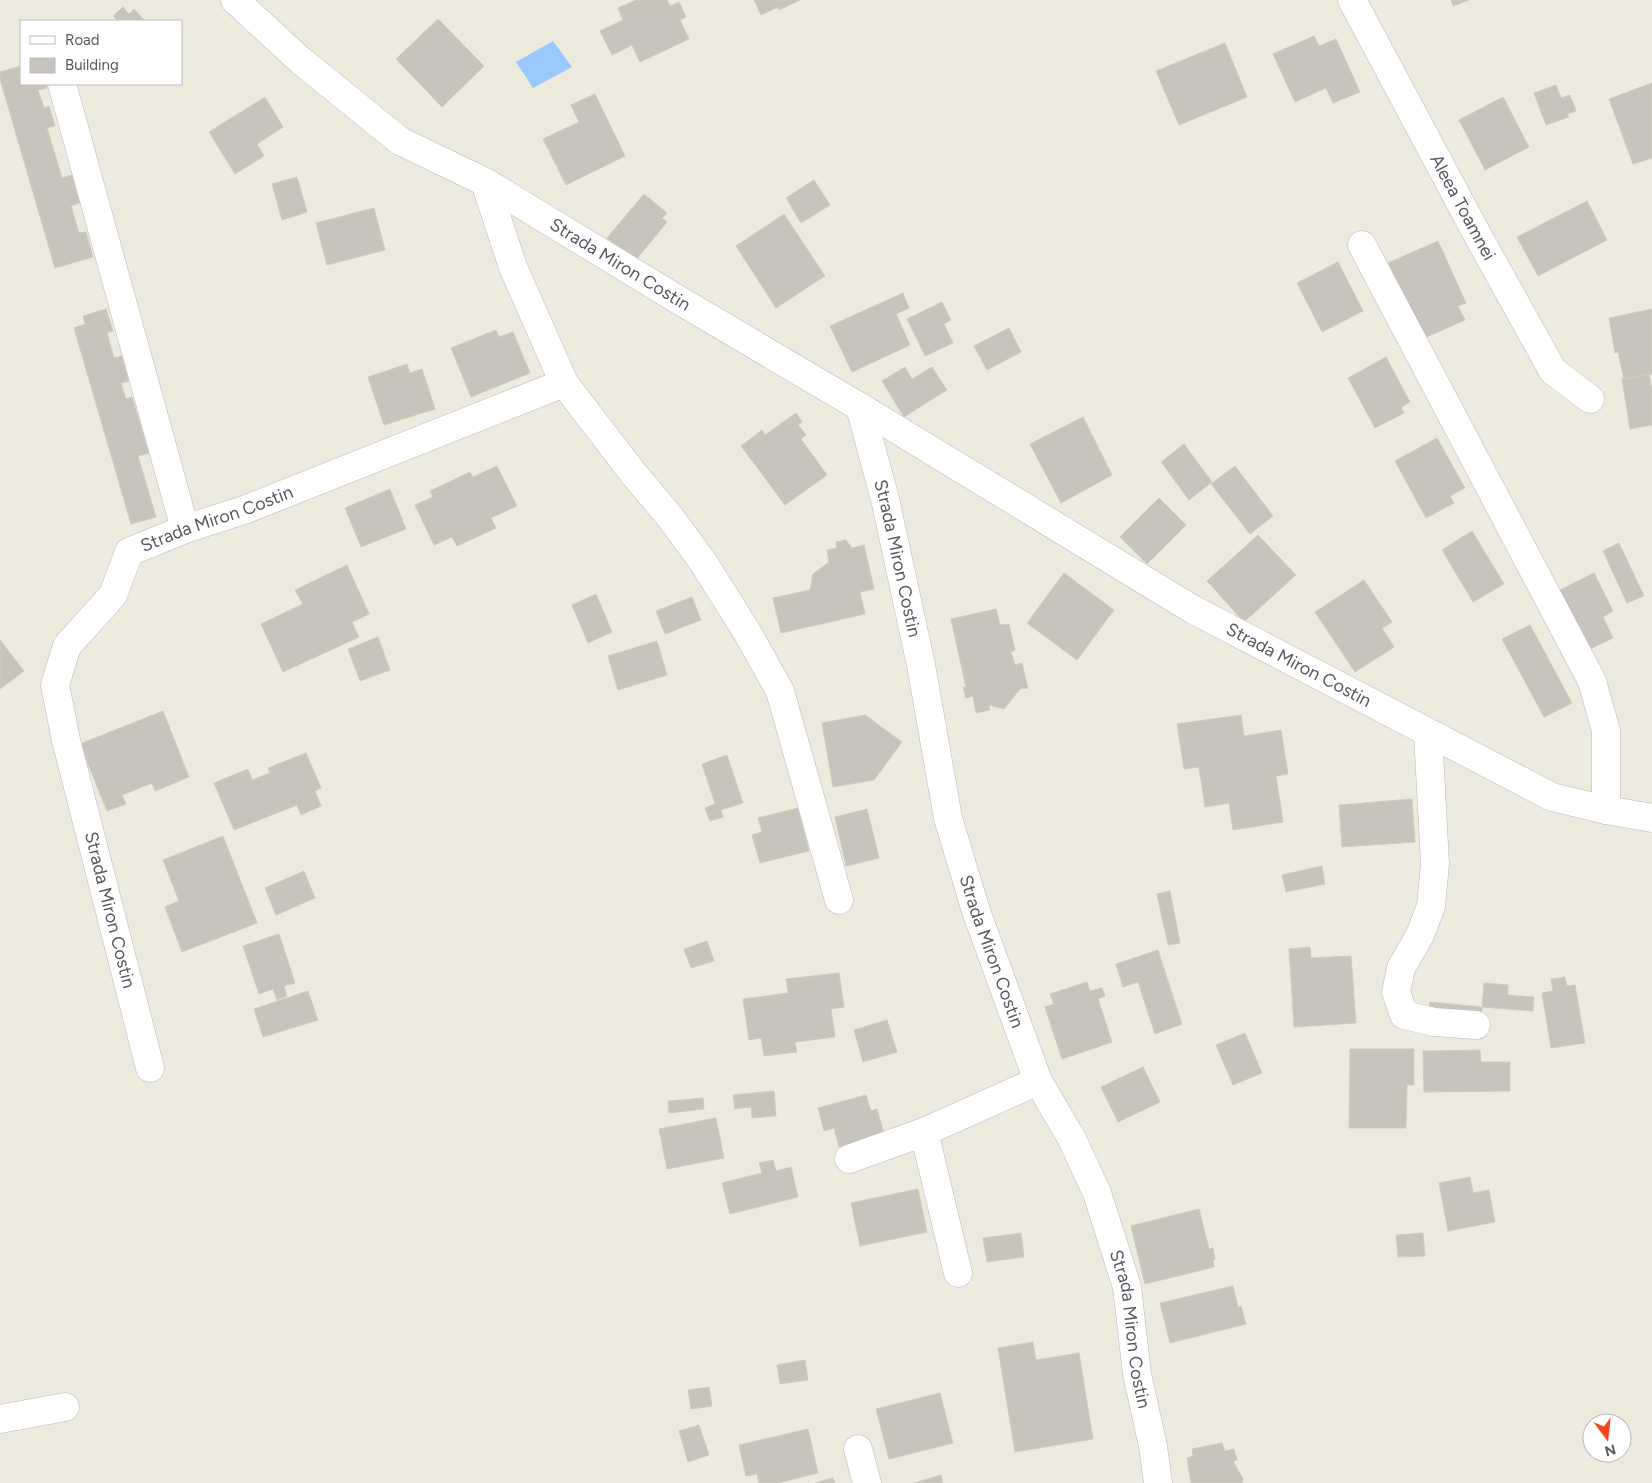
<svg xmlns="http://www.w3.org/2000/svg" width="1652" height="1483" font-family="Figtree,sans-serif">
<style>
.water{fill:#9bc8ff}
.building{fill:#c7c4bb;stroke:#d1cdbc}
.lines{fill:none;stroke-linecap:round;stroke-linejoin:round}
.minor-casing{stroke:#b9bbc2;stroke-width:29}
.minor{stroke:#fff;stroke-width:28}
.labels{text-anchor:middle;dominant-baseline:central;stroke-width:4;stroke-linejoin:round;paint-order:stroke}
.street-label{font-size:18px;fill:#575a61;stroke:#fff}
</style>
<rect width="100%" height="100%" fill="#ecebde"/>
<path class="water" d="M 553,41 L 572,67 L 533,88 L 516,62 Z"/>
<path class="building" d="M 636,0 L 667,0 L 670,6 L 679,2 L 686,17 L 680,20 L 689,39 L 640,62 L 632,45 L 612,55 L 600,31 L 623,20 L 618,8 Z
M 754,0 L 800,0 L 779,10 L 778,7 L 761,15 Z
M 1451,0 L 1469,0 L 1453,6 Z
M 123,7 L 129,14 L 134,9 L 145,21 L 118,21 L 113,16 Z
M 438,19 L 484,66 L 442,107 L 396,59 Z
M 1314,36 L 1319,46 L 1336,39 L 1360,92 L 1333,103 L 1326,88 L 1295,102 L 1273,54 Z
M 1225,43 L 1247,97 L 1179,125 L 1156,71 Z
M 21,66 L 21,84 L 46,84 L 47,88 L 38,90 L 44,108 L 49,106 L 55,126 L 47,128 L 62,178 L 72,175 L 80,203 L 71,206 L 79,233 L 86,232 L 93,257 L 55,268 L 0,79 L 0,72 Z
M 1652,83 L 1652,158 L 1633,164 L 1609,99 Z
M 1556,85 L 1561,98 L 1570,95 L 1576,111 L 1567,114 L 1569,117 L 1546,125 L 1534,93 Z
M 595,94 L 625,156 L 566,185 L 543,139 L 579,122 L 571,105 Z
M 265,97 L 283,127 L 257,144 L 264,156 L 235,174 L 209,132 Z
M 1503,97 L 1529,147 L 1485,170 L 1459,120 Z
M 297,177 L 307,212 L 282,220 L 272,184 Z
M 814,180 L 830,205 L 801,223 L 786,198 Z
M 644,194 L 667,213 L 662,218 L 667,222 L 635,261 L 607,238 Z
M 1587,201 L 1607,240 L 1538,276 L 1517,237 Z
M 374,208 L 385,250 L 327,265 L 316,223 Z
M 784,214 L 825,276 L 776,308 L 736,246 Z
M 1438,241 L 1466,303 L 1458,306 L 1465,320 L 1422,339 L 1388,263 Z
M 1338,262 L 1363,311 L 1322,332 L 1297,283 Z
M 903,293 L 909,308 L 896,314 L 910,345 L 852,372 L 830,326 Z
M 942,302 L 951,320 L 944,324 L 953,343 L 925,356 L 907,319 Z
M 106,309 L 113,331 L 107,333 L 114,358 L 122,356 L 129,381 L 121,383 L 126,399 L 132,397 L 149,453 L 138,456 L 156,517 L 131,524 L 74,328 L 85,324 L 83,316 Z
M 1652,309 L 1652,374 L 1624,379 L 1618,352 L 1615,353 L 1609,318 Z
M 1009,328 L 1021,352 L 987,370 L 974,346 Z
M 496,330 L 499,337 L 513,332 L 530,373 L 471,397 L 451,348 Z
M 1386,357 L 1410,402 L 1401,407 L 1404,413 L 1375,428 L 1348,378 Z
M 407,364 L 410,373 L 422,369 L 435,409 L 384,425 L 368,377 Z
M 905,367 L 912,379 L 932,367 L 947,390 L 904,417 L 882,381 Z
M 1649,374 L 1652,390 L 1652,425 L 1630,429 L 1622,379 Z
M 796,413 L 802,422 L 798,425 L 806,435 L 801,439 L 827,475 L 785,505 L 741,446 L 762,430 L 765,435 Z
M 1083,417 L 1112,475 L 1061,503 L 1030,444 Z
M 1437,438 L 1465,488 L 1450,496 L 1454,503 L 1426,518 L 1395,461 Z
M 1184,444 L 1212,482 L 1189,500 L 1161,462 Z
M 497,466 L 517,506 L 491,518 L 496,528 L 457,546 L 452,537 L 434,545 L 415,505 L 433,497 L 430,491 L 470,472 L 473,477 Z
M 1235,466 L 1273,516 L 1250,534 L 1211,484 Z
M 390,489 L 406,529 L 361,547 L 345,508 Z
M 1159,498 L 1186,525 L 1147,564 L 1120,537 Z
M 1472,531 L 1504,584 L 1473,602 L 1442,550 Z
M 1258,535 L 1296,575 L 1244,622 L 1207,581 Z
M 846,540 L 852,548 L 864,545 L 874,589 L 860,592 L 865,614 L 781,633 L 773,598 L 810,590 L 813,574 L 829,562 L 827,550 L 837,548 L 836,542 Z
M 1619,543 L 1644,596 L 1627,603 L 1603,551 Z
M 347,565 L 369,614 L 352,622 L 359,637 L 283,672 L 261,624 L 303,604 L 295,590 Z
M 1064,573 L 1114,610 L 1077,660 L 1027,623 Z
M 1594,573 L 1613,611 L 1603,617 L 1613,638 L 1584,652 L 1554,593 Z
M 1364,580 L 1392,622 L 1382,628 L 1394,647 L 1355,672 L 1315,612 Z
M 596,594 L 612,632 L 588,643 L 572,605 Z
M 692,597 L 701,620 L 665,634 L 656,611 Z
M 996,609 L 1000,625 L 1009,624 L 1015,650 L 1011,652 L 1015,665 L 1022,663 L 1028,688 L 1020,689 L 1004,709 L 989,705 L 990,710 L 976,713 L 973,696 L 966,698 L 963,687 L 966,687 L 951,619 Z
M 1530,625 L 1572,703 L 1544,717 L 1502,639 Z
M 378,637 L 390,670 L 360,681 L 348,649 Z
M 0,640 L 24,671 L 0,689 Z
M 657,641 L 667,675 L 618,690 L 608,656 Z
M 163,711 L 189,777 L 155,791 L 152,783 L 122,795 L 126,804 L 107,811 L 80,744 Z
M 865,715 L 902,742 L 874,780 L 833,787 L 822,723 Z
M 1241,715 L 1244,736 L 1281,730 L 1288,774 L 1276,776 L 1283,822 L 1233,830 L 1229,803 L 1205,807 L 1199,767 L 1184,769 L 1177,724 Z
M 306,753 L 321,788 L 315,791 L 321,806 L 301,815 L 297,805 L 234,830 L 214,783 L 248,769 L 252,780 L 270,773 L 268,768 Z
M 727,755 L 743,803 L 721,810 L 723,817 L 710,821 L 705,808 L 715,804 L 702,764 Z
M 1412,799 L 1415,842 L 1342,847 L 1339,805 Z
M 798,808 L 809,851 L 760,863 L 752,835 L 762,832 L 758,818 Z
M 867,809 L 879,858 L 846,866 L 835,817 Z
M 223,836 L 257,923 L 182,952 L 165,907 L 179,901 L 163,860 Z
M 1322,866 L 1325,884 L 1286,892 L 1282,875 Z
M 304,871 L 315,898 L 276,915 L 265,888 Z
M 1170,891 L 1180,943 L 1168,945 L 1157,894 Z
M 279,934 L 295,983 L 284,986 L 287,996 L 277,1000 L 273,989 L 259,994 L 243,946 Z
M 707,941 L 714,961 L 691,968 L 684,949 Z
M 1310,947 L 1311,958 L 1351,956 L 1356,1023 L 1294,1027 L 1289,949 Z
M 1158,950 L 1182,1024 L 1155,1034 L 1138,982 L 1123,987 L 1116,964 Z
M 839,973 L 844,1007 L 831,1009 L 835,1037 L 795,1042 L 797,1052 L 764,1056 L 761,1038 L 749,1040 L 743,999 L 788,993 L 786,979 Z
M 1565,977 L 1567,986 L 1575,985 L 1585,1043 L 1551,1048 L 1542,993 L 1553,991 L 1551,979 Z
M 1087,982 L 1090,991 L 1102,988 L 1105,996 L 1098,999 L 1112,1042 L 1062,1059 L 1045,1007 L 1054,1004 L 1050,994 Z
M 1484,983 L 1508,985 L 1508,995 L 1534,997 L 1533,1011 L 1482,1007 Z
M 308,991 L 318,1020 L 263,1037 L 254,1009 Z
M 1430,1002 L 1482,1007 L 1481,1018 L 1429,1013 Z
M 887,1020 L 897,1052 L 863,1062 L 854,1030 Z
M 1245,1033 L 1262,1073 L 1233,1085 L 1216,1045 Z
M 1350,1049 L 1414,1049 L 1414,1085 L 1407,1085 L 1406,1128 L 1349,1128 Z
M 1480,1050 L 1481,1062 L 1510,1062 L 1510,1091 L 1424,1092 L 1423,1051 Z
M 1143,1067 L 1160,1102 L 1118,1122 L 1101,1087 Z
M 774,1091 L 776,1116 L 752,1118 L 751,1107 L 735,1109 L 733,1095 Z
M 866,1095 L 871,1111 L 877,1109 L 884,1134 L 839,1147 L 834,1128 L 824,1131 L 818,1108 Z
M 703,1098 L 704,1109 L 669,1113 L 668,1101 Z
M 716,1118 L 724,1158 L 667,1169 L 659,1129 Z
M 773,1160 L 776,1171 L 791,1167 L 798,1197 L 730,1214 L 722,1183 L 762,1173 L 759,1163 Z
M 1470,1177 L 1473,1193 L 1489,1190 L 1495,1222 L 1448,1231 L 1439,1183 Z
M 918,1189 L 927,1232 L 860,1246 L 851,1203 Z
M 1199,1209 L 1209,1249 L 1213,1248 L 1215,1259 L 1213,1260 L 1214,1267 L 1145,1284 L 1131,1226 Z
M 1021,1233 L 1024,1257 L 987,1262 L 983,1238 Z
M 1423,1233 L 1425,1256 L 1398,1257 L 1396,1235 Z
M 1233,1286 L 1238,1307 L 1241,1306 L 1246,1324 L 1170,1343 L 1160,1303 Z
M 1033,1342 L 1036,1360 L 1079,1353 L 1093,1439 L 1015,1452 L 998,1348 Z
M 805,1360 L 808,1380 L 780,1384 L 777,1365 Z
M 709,1387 L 712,1406 L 691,1409 L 688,1390 Z
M 940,1393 L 953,1443 L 889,1459 L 876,1409 Z
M 699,1425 L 709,1455 L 688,1462 L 679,1431 Z
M 808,1429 L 818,1473 L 778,1483 L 759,1483 L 757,1474 L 746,1476 L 739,1445 Z
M 1222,1443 L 1225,1451 L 1234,1449 L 1237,1460 L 1233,1461 L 1243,1479 L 1242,1483 L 1191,1483 L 1187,1458 L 1193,1456 L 1192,1449 Z
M 941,1475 L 943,1483 L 914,1483 Z
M 833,1478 L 835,1483 L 815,1483 Z"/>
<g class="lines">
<defs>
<g id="minor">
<path id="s1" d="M 235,0 L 300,60 L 400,141 L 485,182 L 677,299 L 860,407 L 1192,609 L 1552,797 L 1606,810 L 1652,818"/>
<path id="s2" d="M 1352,0 L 1478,236 L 1553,371 L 1590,399"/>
<path d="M 62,84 L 185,529"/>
<path d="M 485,182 L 513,267 L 564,383 L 633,473 L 670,517 L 703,562 L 747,632 L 780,691 L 839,900"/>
<path d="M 1362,245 L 1592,681 L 1606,731 L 1606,810"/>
<path id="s3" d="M 860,407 L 885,499 L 921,665 L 948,818 L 976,911 L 1038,1081 L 1072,1139 L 1097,1193 L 1127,1287 L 1137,1374 L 1153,1446 L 1158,1483"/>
<path d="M 1428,733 L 1435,864 L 1431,906 L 1420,935 L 1401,968 L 1396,992 L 1404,1015 L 1434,1022 L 1476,1025"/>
<path id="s4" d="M 150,1068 L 66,740 L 55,685 L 67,646 L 113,595 L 129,552 L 185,529 L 244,510 L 564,383"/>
<path d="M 849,1159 L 924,1132"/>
<path d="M 958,1273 L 924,1132 L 1038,1081"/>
<path d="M 0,1419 L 65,1407"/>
<path d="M 858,1449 L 867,1483"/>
</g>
</defs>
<use href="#minor" class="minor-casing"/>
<use href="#minor" class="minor"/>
</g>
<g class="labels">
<g class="street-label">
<text stroke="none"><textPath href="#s2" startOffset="235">Aleea Toamnei</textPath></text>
<text stroke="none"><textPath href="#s1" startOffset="470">Strada Miron Costin</textPath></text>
<text stroke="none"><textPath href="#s4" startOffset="644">Strada Miron Costin</textPath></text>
<text stroke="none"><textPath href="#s3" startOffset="156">Strada Miron Costin</textPath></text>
<text stroke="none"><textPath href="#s1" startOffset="1258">Strada Miron Costin</textPath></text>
<text transform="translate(110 910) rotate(76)">Strada Miron Costin</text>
<text stroke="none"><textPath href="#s3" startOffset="561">Strada Miron Costin</textPath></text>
<text stroke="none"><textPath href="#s3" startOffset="966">Strada Miron Costin</textPath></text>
</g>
</g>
<rect x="20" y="20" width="162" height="65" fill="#ffffff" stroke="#bcbdc0"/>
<rect x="30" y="36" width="25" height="8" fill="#ffffff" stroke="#bcbdc0"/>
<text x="65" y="45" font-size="15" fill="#575a61">Road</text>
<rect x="30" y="58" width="25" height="15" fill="#c7c4bb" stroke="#bcbdc0"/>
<text x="65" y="70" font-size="15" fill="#575a61">Building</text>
<g transform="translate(1607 1438) rotate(165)"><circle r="24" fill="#ffffff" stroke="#bcbdc0"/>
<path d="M0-4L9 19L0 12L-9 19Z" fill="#f3471d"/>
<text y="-8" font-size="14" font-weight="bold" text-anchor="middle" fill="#575a61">N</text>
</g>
</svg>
